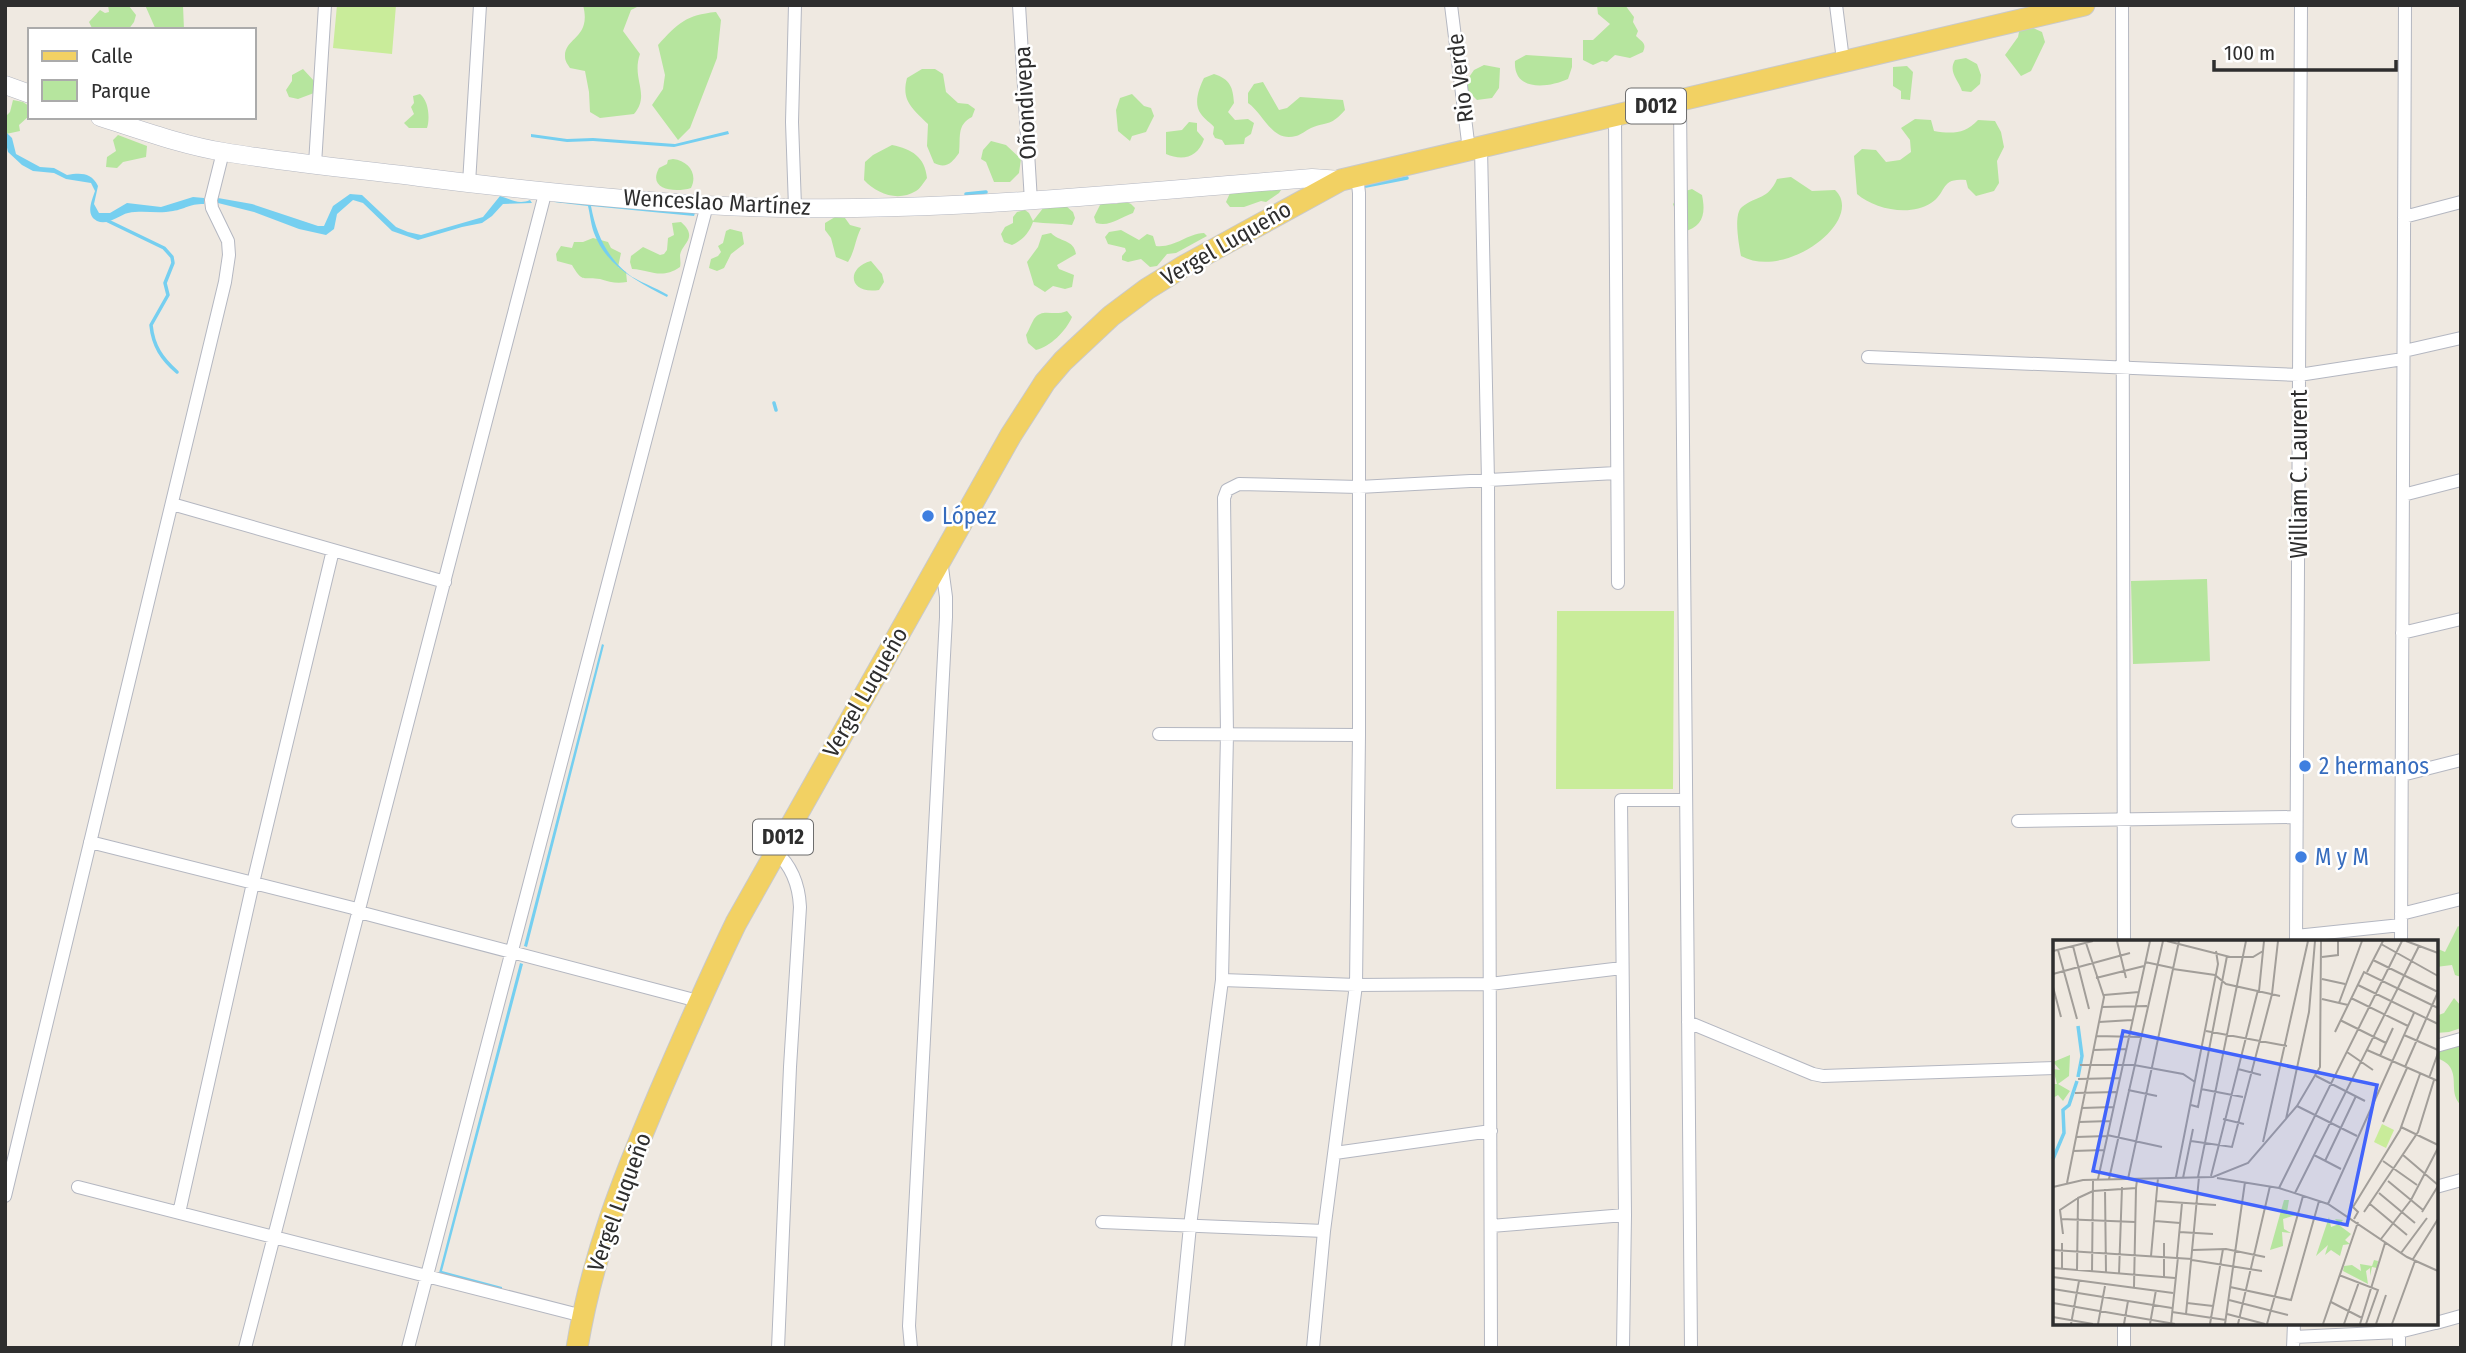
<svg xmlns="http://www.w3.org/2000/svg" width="2466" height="1353" font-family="'Fira Sans Condensed',sans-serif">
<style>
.green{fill:#b6e59e}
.pitch{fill:#c9ec9a}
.water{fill:#75cff0}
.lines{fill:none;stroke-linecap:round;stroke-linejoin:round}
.stream{stroke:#75cff0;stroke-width:3.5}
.street-casing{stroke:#b4b7c1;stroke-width:14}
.secondary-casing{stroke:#b4b7c1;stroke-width:19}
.primary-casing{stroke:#c9c9c9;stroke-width:23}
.street{stroke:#fff;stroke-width:12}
.secondary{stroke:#fff;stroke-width:18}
.primary{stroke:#f2d163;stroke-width:21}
.shop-dot{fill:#3f7fe0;stroke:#fff;stroke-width:2.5}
.labels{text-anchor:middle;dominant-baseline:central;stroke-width:5;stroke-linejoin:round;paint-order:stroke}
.shield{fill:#fff;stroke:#6d6d6d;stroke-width:2}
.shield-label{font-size:21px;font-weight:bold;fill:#2e2e2e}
.street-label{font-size:23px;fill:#2e2e2e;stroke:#fff}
.shop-label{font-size:23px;fill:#366cbe;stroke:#fff;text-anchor:start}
.inset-river{fill:none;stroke:#75cff0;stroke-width:3.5}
.inset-road{fill:none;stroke:#a29e99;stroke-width:2}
.view{fill:#4264fb;fill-opacity:0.15;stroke:#4264fb;stroke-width:3.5}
.inset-edge{fill:none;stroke:#2e2e2e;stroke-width:3.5}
</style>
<rect width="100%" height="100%" fill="#efe9e1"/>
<path class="green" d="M 108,5 L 129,6 L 136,15 L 134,22 L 128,30 L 92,28 L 89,22 L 100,10 L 105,13 L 109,12 Z
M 145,5 L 183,5 L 184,30 L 156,30 Z
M 583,5 L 641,5 L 631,10 L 623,31 L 640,54 C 631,79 651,94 634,114 L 600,118 L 590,112 L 589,92 L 585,71 L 570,68 C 568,65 565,61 565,57 C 564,37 592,39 583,5 Z
M 1597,5 L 1625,5 L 1634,17 L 1633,22 L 1638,31 L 1636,36 C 1642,42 1647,43 1643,52 L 1630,58 L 1615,55 L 1607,62 L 1602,61 L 1593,65 L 1583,60 L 1583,40 L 1593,40 L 1610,24 L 1598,14 Z
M 716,12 L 721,20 L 717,58 L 690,128 L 678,140 L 652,105 L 663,89 L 665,75 L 658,45 C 678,23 686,15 716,12 Z
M 2020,27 L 2031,27 L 2042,32 L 2045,42 L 2031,71 L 2021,76 L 2005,55 L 2018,37 Z
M 1526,55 L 1572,58 L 1572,67 L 1568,79 C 1548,88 1513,92 1515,61 Z
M 1966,58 L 1977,64 L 1981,75 L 1980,84 L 1971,92 L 1962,91 C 1958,79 1948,72 1955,60 Z
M 1484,65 L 1500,68 L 1499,88 L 1492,98 L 1477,100 L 1468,91 L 1467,80 L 1474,70 Z
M 1907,66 L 1913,72 L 1910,100 L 1901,99 L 1901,91 L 1893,86 L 1893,67 Z
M 303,69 L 315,82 L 314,93 L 298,99 L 289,97 L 286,90 L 292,81 L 292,75 Z
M 922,69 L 935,69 L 943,74 L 946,92 L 958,103 L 968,104 L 975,109 L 972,117 C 956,125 961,138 959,153 C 952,163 946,169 934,163 L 927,146 L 928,124 C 912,108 901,101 907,78 Z
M 1214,74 C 1230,79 1233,87 1234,103 L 1228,112 L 1235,120 L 1248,119 L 1254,123 L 1251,134 L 1245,138 L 1244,144 L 1225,145 L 1222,140 L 1215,138 L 1213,134 L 1214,127 C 1211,123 1204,119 1201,114 C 1193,104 1199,88 1204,78 Z
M 1263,82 L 1279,110 L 1287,108 L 1300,97 L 1343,100 L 1345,110 C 1331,126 1329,121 1311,128 C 1306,130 1301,135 1296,136 C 1272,143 1264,114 1248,103 L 1248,93 L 1254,84 Z
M 420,94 C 429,101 430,119 427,128 L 409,128 L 404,123 L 414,114 L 411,107 L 414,103 L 413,96 Z
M 1132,94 L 1144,106 L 1151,108 L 1154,116 L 1146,132 L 1132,136 L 1130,141 L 1118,131 L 1116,110 L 1120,98 Z
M 13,100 L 23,102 L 29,106 L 29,116 L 19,125 L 20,131 L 6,134 L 5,117 L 10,112 Z
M 1915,119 L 1931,120 L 1934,131 C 1952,134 1965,134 1978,120 L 1995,121 L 2001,132 L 2004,147 L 1997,161 L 1999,183 L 1994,191 L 1976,196 L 1968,188 L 1966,180 C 1940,177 1947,193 1931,203 C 1910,217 1874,209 1857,194 L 1854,156 L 1862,149 L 1876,150 L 1886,162 L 1900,160 L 1911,152 L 1910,140 L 1901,128 Z
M 1189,122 L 1197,123 L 1197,131 L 1204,139 C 1198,158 1182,161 1166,154 L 1166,132 L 1182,130 Z
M 118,135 L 147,146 L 146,157 L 123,162 L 117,168 L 106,167 L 107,157 L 116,151 L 113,140 Z
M 991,141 L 1006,145 L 1021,159 L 1019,173 L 1010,182 L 994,182 L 986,162 L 981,159 L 983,150 Z
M 892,145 C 912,149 925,157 927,178 C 924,182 920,189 916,191 C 898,202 877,194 864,180 L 865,162 L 873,155 Z
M 673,159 C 689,161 698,174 691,188 C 675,193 647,190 659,168 L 667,164 L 668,160 Z
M 1791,177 L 1812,191 L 1835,190 C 1866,219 1787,281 1741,256 C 1739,245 1733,214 1742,207 C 1757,195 1768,200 1777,179 Z
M 1283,187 L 1279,193 L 1266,202 L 1261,201 L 1244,207 L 1230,207 L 1226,202 L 1230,193 Z
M 1692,189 L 1702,195 C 1706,214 1703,227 1683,232 L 1673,204 L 1682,192 Z
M 1124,201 L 1131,204 L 1135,208 L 1133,213 C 1119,218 1110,227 1096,223 L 1094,217 L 1101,203 L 1116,204 Z
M 1066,206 L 1073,212 L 1075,218 L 1072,225 C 1059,223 1047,224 1033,222 C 1029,233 1023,240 1012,245 L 1004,242 L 1001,234 L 1005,227 L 1013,223 L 1013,217 L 1017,212 L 1025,210 L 1029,213 L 1033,221 L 1044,207 Z
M 835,217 L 845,218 L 850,225 L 861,228 C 855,240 855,251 848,262 L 836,257 L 831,238 L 825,230 L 825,223 Z
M 681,222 C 699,238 682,243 680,255 C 680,259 681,263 680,267 C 661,280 651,270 632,269 L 630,262 L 631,256 L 643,247 L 660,255 L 664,254 L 667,250 L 668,238 L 674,235 L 672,223 Z
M 730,229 L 742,232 L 744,244 L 731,254 L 724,268 L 717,271 L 709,268 L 711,259 L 718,256 L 721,252 L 718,246 L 723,243 L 726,231 Z
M 1121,230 L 1139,240 L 1147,234 L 1153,236 L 1156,246 C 1175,248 1186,234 1204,233 L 1207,236 L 1176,253 L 1167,254 L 1157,266 L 1150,267 L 1141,259 L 1128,262 L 1122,260 L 1122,256 L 1126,251 L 1125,248 L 1108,244 L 1105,237 L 1109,232 Z
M 1051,233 C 1059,242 1074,239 1076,254 L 1057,265 L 1059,269 L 1074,275 L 1072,287 L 1065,289 L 1053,286 L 1045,292 L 1034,285 L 1027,262 L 1038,247 L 1042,235 Z
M 593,238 L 608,242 L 611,248 L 621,253 L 618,267 L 626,272 L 627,282 C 616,284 610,282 600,279 C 583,276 583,284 572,265 L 557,261 L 556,254 L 561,246 L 572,248 L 574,242 L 583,242 Z
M 871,261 L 882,274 L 884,282 L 879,290 C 849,295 845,268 871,261 Z
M 1067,311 L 1072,317 C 1066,331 1050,347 1036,350 L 1028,343 L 1026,335 C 1029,330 1031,324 1034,319 C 1043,307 1053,317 1067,311 Z
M 2207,579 L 2210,661 L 2133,664 L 2131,581 Z
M 2458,926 L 2461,928 L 2461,977 L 2455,975 L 2452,965 L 2436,967 L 2436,948 L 2445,952 Z
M 2454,998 L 2461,1006 L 2461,1028 L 2449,1032 L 2436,1033 L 2436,1016 L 2444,1013 Z
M 2461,1035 L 2461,1105 C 2449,1094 2458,1079 2450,1067 C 2447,1062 2441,1060 2436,1057 L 2436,1040 Z"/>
<path class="pitch" d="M 337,5 L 396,5 L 392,54 L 333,48 Z
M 1557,611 L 1674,611 L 1673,789 L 1556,789 Z"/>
<path class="water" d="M 728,131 L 729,134 L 674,147 L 593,141 L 567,142 L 531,137 L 531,134 L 567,139 L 593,138 L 675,144 Z
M 6,132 L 12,138 L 16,154 L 40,167 L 54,168 L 67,175 C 80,173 91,172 98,186 L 94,204 L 99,213 L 110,213 L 127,203 L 161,207 L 193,197 L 204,198 L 204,204 C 188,204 186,209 173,211 C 158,214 143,210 128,213 C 119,215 108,226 97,221 C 85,215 92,200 95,191 L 91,183 L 66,179 L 54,173 L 33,171 L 22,165 L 8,152 L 5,139 Z
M 350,194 L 362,195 L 396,227 L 408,232 L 421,235 L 483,217 L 500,196 C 511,199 518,205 530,200 L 532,203 L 503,204 L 492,216 L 482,223 L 462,227 L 418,240 L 392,231 L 363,203 L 353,200 L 337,214 L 334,229 L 326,235 L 299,229 L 254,212 L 218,203 L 218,198 L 252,204 L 318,226 L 324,226 L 333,206 Z
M 555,200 L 695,213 L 694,216 L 591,206 C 596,233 606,256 628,274 C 637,281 657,288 668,295 L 667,297 C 638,282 606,266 594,233 C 591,225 590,214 588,206 L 554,202 Z
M 602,644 L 604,645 L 527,947 L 524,946 Z
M 520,963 L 523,964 L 442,1271 L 502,1287 L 502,1289 L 439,1273 Z"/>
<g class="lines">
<path class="stream" d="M 1366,186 L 1407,178
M 966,194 L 986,192
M 106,220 L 164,248 L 172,257 L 173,263 L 165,283 L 168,295 L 151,325 C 153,346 162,359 177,372
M 774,403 L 776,410"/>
<defs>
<path id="street" d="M 1019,5 L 1031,201
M 1451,5 L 1469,150
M 1836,5 L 1843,60
M 2122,5 L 2124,942
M 1680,101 L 1691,1348
M 1615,116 L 1618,583
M 1481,148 L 1488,481 L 1491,1348
M 315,164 L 325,5
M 469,183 L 480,5
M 795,207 L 792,122 L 795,5
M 2404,217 L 2461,202
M 2404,351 L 2461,338
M 1868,357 L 2299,375 L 2403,359
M 2403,495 L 2461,480
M 172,504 L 445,582
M 2402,633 L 2461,619
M 1159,734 L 1359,735
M 2402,775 L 2461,760
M 2018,821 L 2296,817
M 90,842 L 353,908 L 359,912 L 698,1001
M 775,851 C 792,866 799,885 800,907 L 790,1067 L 778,1348
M 2401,914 L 2461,899
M 2296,936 L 2401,925
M 2296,942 L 2301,5
M 2401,942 L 2405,5
M 1222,980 L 1356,985 L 1490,984 L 1622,968
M 1688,1022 L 1813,1074 L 1823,1076 L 2055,1068
M 2436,1046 L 2461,1039
M 1335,1153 L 1491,1131
M 78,1187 L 583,1316
M 2436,1187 L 2461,1180
M 5,1196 L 225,282 L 229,255 L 228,241 L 212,208 L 211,200 L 223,152
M 179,1213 L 253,883 L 333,550
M 1102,1222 L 1324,1231
M 1491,1226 L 1625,1215
M 2436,1323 L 2461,1316
M 2294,1337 L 2399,1332 L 2435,1323
M 245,1348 L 546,190
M 408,1348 L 707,205
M 911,1348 L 909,1326 L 946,617 L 946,597 L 941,560
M 1178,1348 L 1190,1226 L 1222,980 L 1227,734 L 1224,498 L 1227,490 L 1239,484 L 1359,487 L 1616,473
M 1313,1348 L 1324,1231 L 1356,985 L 1359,735 L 1359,193 L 1357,175
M 1623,1348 L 1625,1215 L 1621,800 L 1686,800
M 2124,1348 L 2124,1323
M 2293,1348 L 2294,1323
M 2399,1348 L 2399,1323"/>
<path id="secondary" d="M 5,85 L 30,94
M 100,117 C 141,130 182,145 224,152 C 288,163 354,169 419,177 C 514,189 610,199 706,205 C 908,217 1110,194 1312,178 L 1341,180"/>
<path id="primary" d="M 577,1348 C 592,1256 623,1179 659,1094 C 684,1036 709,979 736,923 L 1011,435 L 1045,382 L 1063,361 L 1111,316 L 1147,289 L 1184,266 L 1341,180 L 2084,5"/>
</defs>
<use href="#street" class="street-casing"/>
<use href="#secondary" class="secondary-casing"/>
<use href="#primary" class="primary-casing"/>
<use href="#street" class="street"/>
<use href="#secondary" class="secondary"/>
<use href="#primary" class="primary"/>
</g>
<g class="shop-dot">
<circle cx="928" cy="516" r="7"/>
<circle cx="2305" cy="766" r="7"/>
<circle cx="2301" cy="857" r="7"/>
</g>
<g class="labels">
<g class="shield">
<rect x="1626" y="88.5" width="60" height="35" rx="5"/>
<rect x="753" y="819.5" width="60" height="35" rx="5"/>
</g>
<g class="shield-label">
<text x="1656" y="106">D012</text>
<text x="783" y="837">D012</text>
</g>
<g class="street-label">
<text transform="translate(1460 78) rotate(-97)">Rio Verde</text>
<text transform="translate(1025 103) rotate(-93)">Oñondivepa</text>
<text transform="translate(717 202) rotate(3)">Wenceslao Martínez</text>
<text transform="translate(1226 243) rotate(-30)">Vergel Luqueño</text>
<text transform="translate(2299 474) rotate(-90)">William C. Laurent</text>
<text transform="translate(865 692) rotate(-60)">Vergel Luqueño</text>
<text transform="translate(619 1202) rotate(-70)">Vergel Luqueño</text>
</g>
<g class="shop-label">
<text x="942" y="516">López</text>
<text x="2319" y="766">2 hermanos</text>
<text x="2315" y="857">M y M</text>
</g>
</g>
<g transform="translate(2053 940)">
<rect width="385" height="385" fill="#efe9e1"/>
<path d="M 17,115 L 16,136 L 5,144 L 17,151 L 10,161 L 5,155 L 0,158 L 0,144 L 4,144 L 0,129 L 7,130 L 0,122 ZM 231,260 L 236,260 L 234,272 L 243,275 L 230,279 L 231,289 L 238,293 L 229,292 L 230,306 L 217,310 ZM 276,277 L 278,287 L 286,284 L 282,279 L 290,280 L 286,285 L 298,294 L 292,300 L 297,304 L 290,305 L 287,316 L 278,310 L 272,315 L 275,305 L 263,316 ZM 321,320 L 325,321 L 324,328 L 319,327 L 317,336 L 317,328 L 313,331 L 315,344 L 290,331 L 291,326 L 299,325 L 308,331 L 307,324 L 319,326 Z" fill="#b6e59e"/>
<path d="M 329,184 L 341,190 L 333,208 L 321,202 Z" fill="#c9ec9a"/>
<path class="inset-river" d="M 25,137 L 29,116 L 25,86M 0,219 L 11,193 L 10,170 L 16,165 L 24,141"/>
<path class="inset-road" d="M 64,1 L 73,38M 114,1 L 177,17 L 200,17 L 210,11M 353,1 L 385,13M 328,4 L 385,36M 20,6 L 36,69M 5,10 L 24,79M 0,11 L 40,1M 269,17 L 285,15 L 285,1M 320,20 L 385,52M 92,22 L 120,28M 120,29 L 162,35 L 173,44 L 227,56M 314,32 L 330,1M 0,34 L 77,13M 43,38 L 91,26M 269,39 L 292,44M 305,45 L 385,84M 0,47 L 8,77M 206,51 L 211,1M 51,55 L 86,52M 298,58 L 355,86M 269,59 L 295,65M 286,63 L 309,1M 49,67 L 94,66M 287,80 L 333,103M 46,82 L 79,80M 153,91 L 234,106M 282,92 L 311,32 L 385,68M 351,95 L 385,110M 43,96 L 87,97M 40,110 L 73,109M 314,110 L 385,141M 294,112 L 320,130M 327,116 L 340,88M 27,125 L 81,125 L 130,134 L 142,142M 352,127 L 385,52M 185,129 L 208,135M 263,136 L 312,161M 376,138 L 385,113M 25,139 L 67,138M 148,149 L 190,157M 75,150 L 104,156M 22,153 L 63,152M 138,165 L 145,167 L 174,16M 244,166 L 304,196M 29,168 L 60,167M 170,179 L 191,184M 233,179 L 256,72 L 262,1M 26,182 L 57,181M 330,182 L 354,128M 348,187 L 385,205M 54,195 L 109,207M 23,197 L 54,196M 138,201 L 179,207 L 219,54 L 225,1M 210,202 L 255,1M 20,211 L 51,210M 261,215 L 288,229M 350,215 L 385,245M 272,221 L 303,156M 330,221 L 364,245M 158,236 L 205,50M 123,237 L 165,24 L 163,11M 145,237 L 193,1M 130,238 L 140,189M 164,238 L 226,248 L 275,264 L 354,317 L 385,331M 45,239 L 97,1M 56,239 L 110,1M 75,239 L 126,1M 335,241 L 370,270M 14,243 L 51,57 L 33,3M 0,247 L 30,240 L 160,237 L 195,223 L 244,166 L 267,127 L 268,1M 226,248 L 349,1M 52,249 L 53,333M 242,253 L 366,6M 326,253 L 362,283M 103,261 L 163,265M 275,264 L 361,73M 317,264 L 354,295M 311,272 L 365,192 L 381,140M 369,272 L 385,246M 8,279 L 82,282M 301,279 L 305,272 L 300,267 L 347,190 L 367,134M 102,281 L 127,283M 126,292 L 160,294M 10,294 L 7,270 L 25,258M 328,299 L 358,260 L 385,208M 9,303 L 9,329M 0,310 L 139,319M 140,310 L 173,309 L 212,317M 348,313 L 374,278M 98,316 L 105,238M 124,317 L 129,263M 360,319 L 385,279M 139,320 L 209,331M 0,328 L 122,338M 24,331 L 25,258 L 40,251 L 83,248 L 84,240M 39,332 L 40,241M 66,334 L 69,247M 286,335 L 325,350 L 313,384M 0,337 L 120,353M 111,337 L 111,303M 81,347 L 83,248M 177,347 L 238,360 L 266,261M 0,349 L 119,368M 176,360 L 235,375M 278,362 L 309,378M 0,363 L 122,384M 134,363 L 160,366M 119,372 L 173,380M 133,374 L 146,237M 174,374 L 212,384M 0,377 L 40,384M 18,384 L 26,341M 45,384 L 52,346M 71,384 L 75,361M 97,384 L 103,350M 118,384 L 125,317M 157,384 L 170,309M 172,384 L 192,242M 185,384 L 217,246M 214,384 L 250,256M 270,384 L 305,282M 291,384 L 306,342M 307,384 L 332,303M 323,384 L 333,355M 339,384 L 362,321"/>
<path class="view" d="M 70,91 L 324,145 L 294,285 L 40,231 Z"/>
<rect width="385" height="385" class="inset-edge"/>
</g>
<rect width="2466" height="1353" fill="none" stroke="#2e2e2e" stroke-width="14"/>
<rect x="28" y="28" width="228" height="91" fill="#ffffff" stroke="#ababab" stroke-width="2"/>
<rect x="42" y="51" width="35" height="10" fill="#f2d163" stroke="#ababab" stroke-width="2"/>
<text x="91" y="63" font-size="21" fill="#2e2e2e">Calle</text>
<rect x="42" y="80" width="35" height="21" fill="#b6e59e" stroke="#ababab" stroke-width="2"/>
<text x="91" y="98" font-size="21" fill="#2e2e2e">Parque</text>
<path d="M2214 60v10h182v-10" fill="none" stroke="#2e2e2e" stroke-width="3.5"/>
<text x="2224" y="60" font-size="21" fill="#2e2e2e" stroke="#ffffff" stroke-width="5" paint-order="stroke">100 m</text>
</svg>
